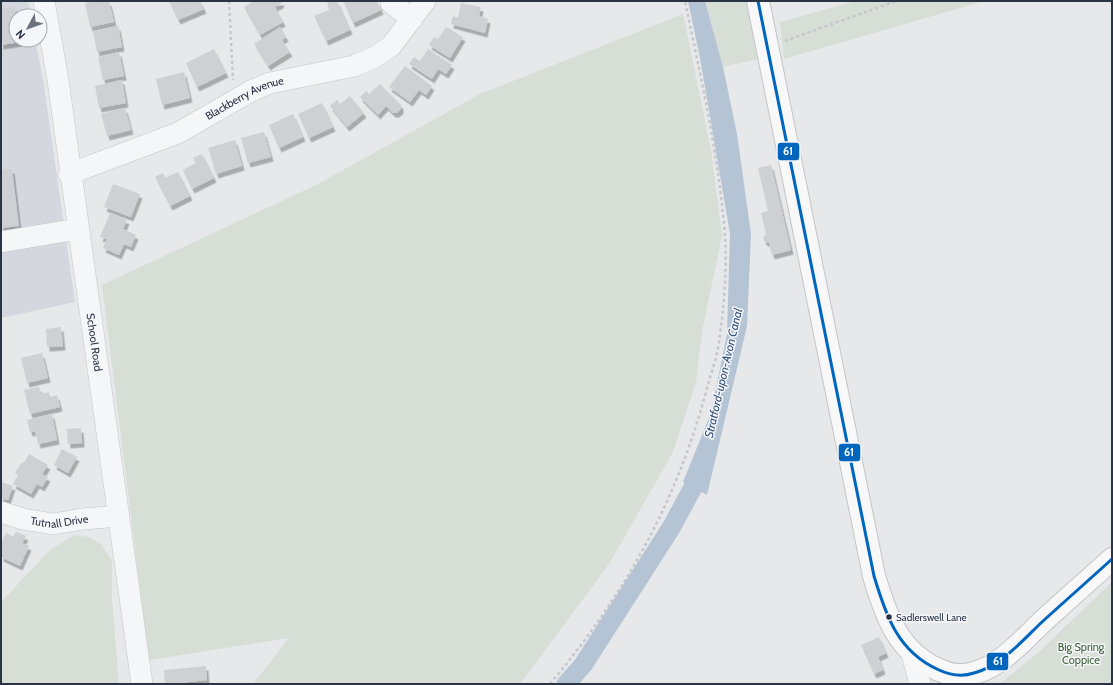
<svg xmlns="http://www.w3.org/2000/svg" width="1113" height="685" font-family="Cabin,sans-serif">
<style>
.built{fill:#d4d7dd}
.green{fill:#d6ded6}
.water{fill:#b4c4d5}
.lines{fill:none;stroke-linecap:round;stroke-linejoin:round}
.canal{stroke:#b4c4d5;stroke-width:19}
.building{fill:#ced0d3;filter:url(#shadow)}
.minor-casing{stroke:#c4c6c8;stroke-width:22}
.major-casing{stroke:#c2c5c8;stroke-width:24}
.path{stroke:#c5c6ca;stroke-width:2.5;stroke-dasharray:3 3;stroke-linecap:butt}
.minor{stroke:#f5f6f7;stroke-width:21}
.major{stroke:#f8f8f8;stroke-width:22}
.bus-1-casing{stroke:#f4f6f9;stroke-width:6}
.bus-1{stroke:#0065bd;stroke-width:3}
.bus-dot{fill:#2b3445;stroke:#f4f6f9;stroke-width:1.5}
.labels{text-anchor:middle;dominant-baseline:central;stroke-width:3;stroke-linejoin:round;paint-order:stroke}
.bus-label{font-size:10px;fill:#2b3445;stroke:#f4f6f9;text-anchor:start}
.street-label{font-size:11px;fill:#2b3445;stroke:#f4f6f9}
.park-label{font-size:11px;fill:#3f6138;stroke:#f4f6f9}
.water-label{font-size:12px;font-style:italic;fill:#34527a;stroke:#f4f6f9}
.line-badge{stroke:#f4f6f9;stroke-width:1.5}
.badge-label{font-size:11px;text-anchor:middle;font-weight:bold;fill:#fff}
</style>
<defs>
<filter id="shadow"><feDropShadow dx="2.5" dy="4.5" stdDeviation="0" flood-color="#0004"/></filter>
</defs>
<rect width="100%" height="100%" fill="#e6e8ea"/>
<path class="built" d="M 1,1 L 28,1 L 31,16 L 16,16 L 16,40 L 35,40 L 43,79 L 75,302 L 1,318 Z"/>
<path class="green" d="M 705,1 L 747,1 L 758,59 L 723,67 Z
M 856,1 L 984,1 L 784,59 L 780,22 Z
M 683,14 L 711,150 L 722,235 L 702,332 L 696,382 L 673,452 L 609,564 L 520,684 L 253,684 L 289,638 L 149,660 L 102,285 L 318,184 L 480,94 Z
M 75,535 L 88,537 L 101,544 L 112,561 L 112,600 L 119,684 L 1,684 L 1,602 L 51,549 Z
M 1112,582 L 1112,684 L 1000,684 L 1042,649 Z"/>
<path class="water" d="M 688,1 L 705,1 L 723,67 L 737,134 L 751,234 L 747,326 L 707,495 L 683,482 L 711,413 L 727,334 L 730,234 L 700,58 Z"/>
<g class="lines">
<path class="canal" d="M 566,684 L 583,665 L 671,528 L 697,480 L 701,465"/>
</g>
<path class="building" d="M 97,1 L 109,1 L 114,22 L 90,27 L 85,3 Z
M 169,1 L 200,1 L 204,9 L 178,20 Z
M 254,1 L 282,1 L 281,4 L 275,7 L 283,22 L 260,35 L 244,7 Z
M 327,1 L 337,1 L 350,30 L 326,41 L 314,16 L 329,10 Z
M 343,1 L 377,1 L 381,10 L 353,23 Z
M 461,3 L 481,7 L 479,16 L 488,19 L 485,33 L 451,24 L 453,16 L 458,18 Z
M 15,7 L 16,40 L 19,40 L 20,42 L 1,45 L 1,9 Z
M 118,26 L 122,47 L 97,52 L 93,31 Z
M 280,27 L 286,37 L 282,40 L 290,52 L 268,66 L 254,44 Z
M 446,27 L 463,37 L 450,58 L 429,45 L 434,37 L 438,39 Z
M 214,49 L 226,73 L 197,87 L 186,63 Z
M 428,49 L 452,65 L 446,74 L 438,69 L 432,79 L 409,64 L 414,57 L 420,61 Z
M 119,52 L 124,76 L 103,80 L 98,57 Z
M 405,66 L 432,86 L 426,95 L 419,90 L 410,102 L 389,87 Z
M 184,72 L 190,98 L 162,105 L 156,79 Z
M 122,80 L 126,103 L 99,108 L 95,86 Z
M 380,84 L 401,105 L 401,109 L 397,113 L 393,113 L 386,106 L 378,115 L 360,97 L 366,91 L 369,94 Z
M 350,96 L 364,113 L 347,127 L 330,106 L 337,100 L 340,104 Z
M 322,103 L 333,127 L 309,138 L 298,114 Z
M 125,108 L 131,130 L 107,136 L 101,114 Z
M 293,114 L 303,137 L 279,148 L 269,125 Z
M 264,132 L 271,157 L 248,163 L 241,138 Z
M 235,140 L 242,166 L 216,174 L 208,148 Z
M 202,154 L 214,178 L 192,189 L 183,170 L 196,163 L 193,158 Z
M 771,165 L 791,250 L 772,255 L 769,243 L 764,241 L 763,237 L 766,234 L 761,213 L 768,211 L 758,168 Z
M 12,169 L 19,226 L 1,228 L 1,170 Z
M 178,172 L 190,196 L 170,206 L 155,177 L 163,173 L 165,178 Z
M 113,184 L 140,194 L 131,217 L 104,207 Z
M 110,213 L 127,220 L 123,229 L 136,235 L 131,247 L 124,244 L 119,255 L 103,248 L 107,239 L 100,237 Z
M 61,327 L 63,346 L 47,347 L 46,329 Z
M 42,353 L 48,378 L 27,383 L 21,358 Z
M 39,387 L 41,394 L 49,392 L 50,397 L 57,395 L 60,407 L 30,414 L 24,390 Z
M 52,414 L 57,440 L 38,444 L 35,431 L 30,432 L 27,420 Z
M 81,428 L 82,443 L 68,444 L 67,429 Z
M 62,449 L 77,457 L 68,473 L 54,465 Z
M 29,454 L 48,465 L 42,474 L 48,477 L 42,487 L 37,484 L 31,494 L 13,484 L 18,475 L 15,473 L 22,462 L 24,463 Z
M 1,482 L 13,486 L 8,500 L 1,498 Z
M 16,532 L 26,536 L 22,543 L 29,546 L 20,566 L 1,557 L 1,543 L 6,533 L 13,537 Z
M 879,637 L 886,653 L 878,657 L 883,670 L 874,674 L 861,645 Z
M 206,666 L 207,680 L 188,682 L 188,684 L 165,684 L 164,670 Z"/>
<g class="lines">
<defs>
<g id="minor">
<path id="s1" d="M 44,1 L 58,80 L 142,684"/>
<path d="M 391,3 L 412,19"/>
<path id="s2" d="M 69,174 L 178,133 L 251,91 L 270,83 L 354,66 L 375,57 L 391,46 L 425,1"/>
<path d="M 1,242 L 77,229"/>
<path id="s3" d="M 1,512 L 23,519 L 53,524 L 83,519 L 119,516"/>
<path d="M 912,654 L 920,684"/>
</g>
<path id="major" d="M 758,1 L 874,576 C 886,616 898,652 939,670 C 950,675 962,677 974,673 C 1001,666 1023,640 1042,622 C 1065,601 1089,580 1112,559"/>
</defs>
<use href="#minor" class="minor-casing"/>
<use href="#major" class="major-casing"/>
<path class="path" d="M 229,1 L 233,80
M 785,41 L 896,1
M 550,684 C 625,594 677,502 707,388 C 711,373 717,358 719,342 C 724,308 727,271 725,236 C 719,157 701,78 685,1"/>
<use href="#minor" class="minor"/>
<use href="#major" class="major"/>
<defs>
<path id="bus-1" d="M 758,1 L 874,576 C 886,616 898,652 939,670 C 950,675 962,677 974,673 C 1001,666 1023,640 1042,622 C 1065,601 1089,580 1112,559"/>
</defs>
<use href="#bus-1" class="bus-1-casing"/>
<use href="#bus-1" class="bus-1"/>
</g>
<circle class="bus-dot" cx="889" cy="617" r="3.5"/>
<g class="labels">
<g class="bus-label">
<text x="896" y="617">Sadlerswell Lane</text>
</g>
<g class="street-label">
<text stroke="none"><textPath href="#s2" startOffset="192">Blackberry Avenue</textPath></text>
<text stroke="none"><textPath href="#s1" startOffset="345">School Road</textPath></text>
<text stroke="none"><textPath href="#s3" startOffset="60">Tutnall Drive</textPath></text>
</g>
<g class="park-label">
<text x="1081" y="647">Big Spring<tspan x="1081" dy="13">Coppice</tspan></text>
</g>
<g class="water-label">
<text transform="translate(723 373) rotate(-77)">Stratford-upon-Avon Canal</text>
</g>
</g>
<g class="line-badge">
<rect x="777" y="142" width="23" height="19" rx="4" fill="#0065bd"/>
<rect x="838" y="443" width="23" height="19" rx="4" fill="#0065bd"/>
<rect x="986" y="652" width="23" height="19" rx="4" fill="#0065bd"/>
</g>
<g class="badge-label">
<text x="788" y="155">61</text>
<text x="849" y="456">61</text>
<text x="998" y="665">61</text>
</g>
<rect width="1113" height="685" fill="none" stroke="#2b3445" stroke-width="4"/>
<g transform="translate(28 28) rotate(229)"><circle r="19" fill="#f4f6f9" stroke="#a4a8b1"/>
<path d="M0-3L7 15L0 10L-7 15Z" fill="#6c737f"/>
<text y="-6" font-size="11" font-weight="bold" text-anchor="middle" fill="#2b3445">N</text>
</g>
</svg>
